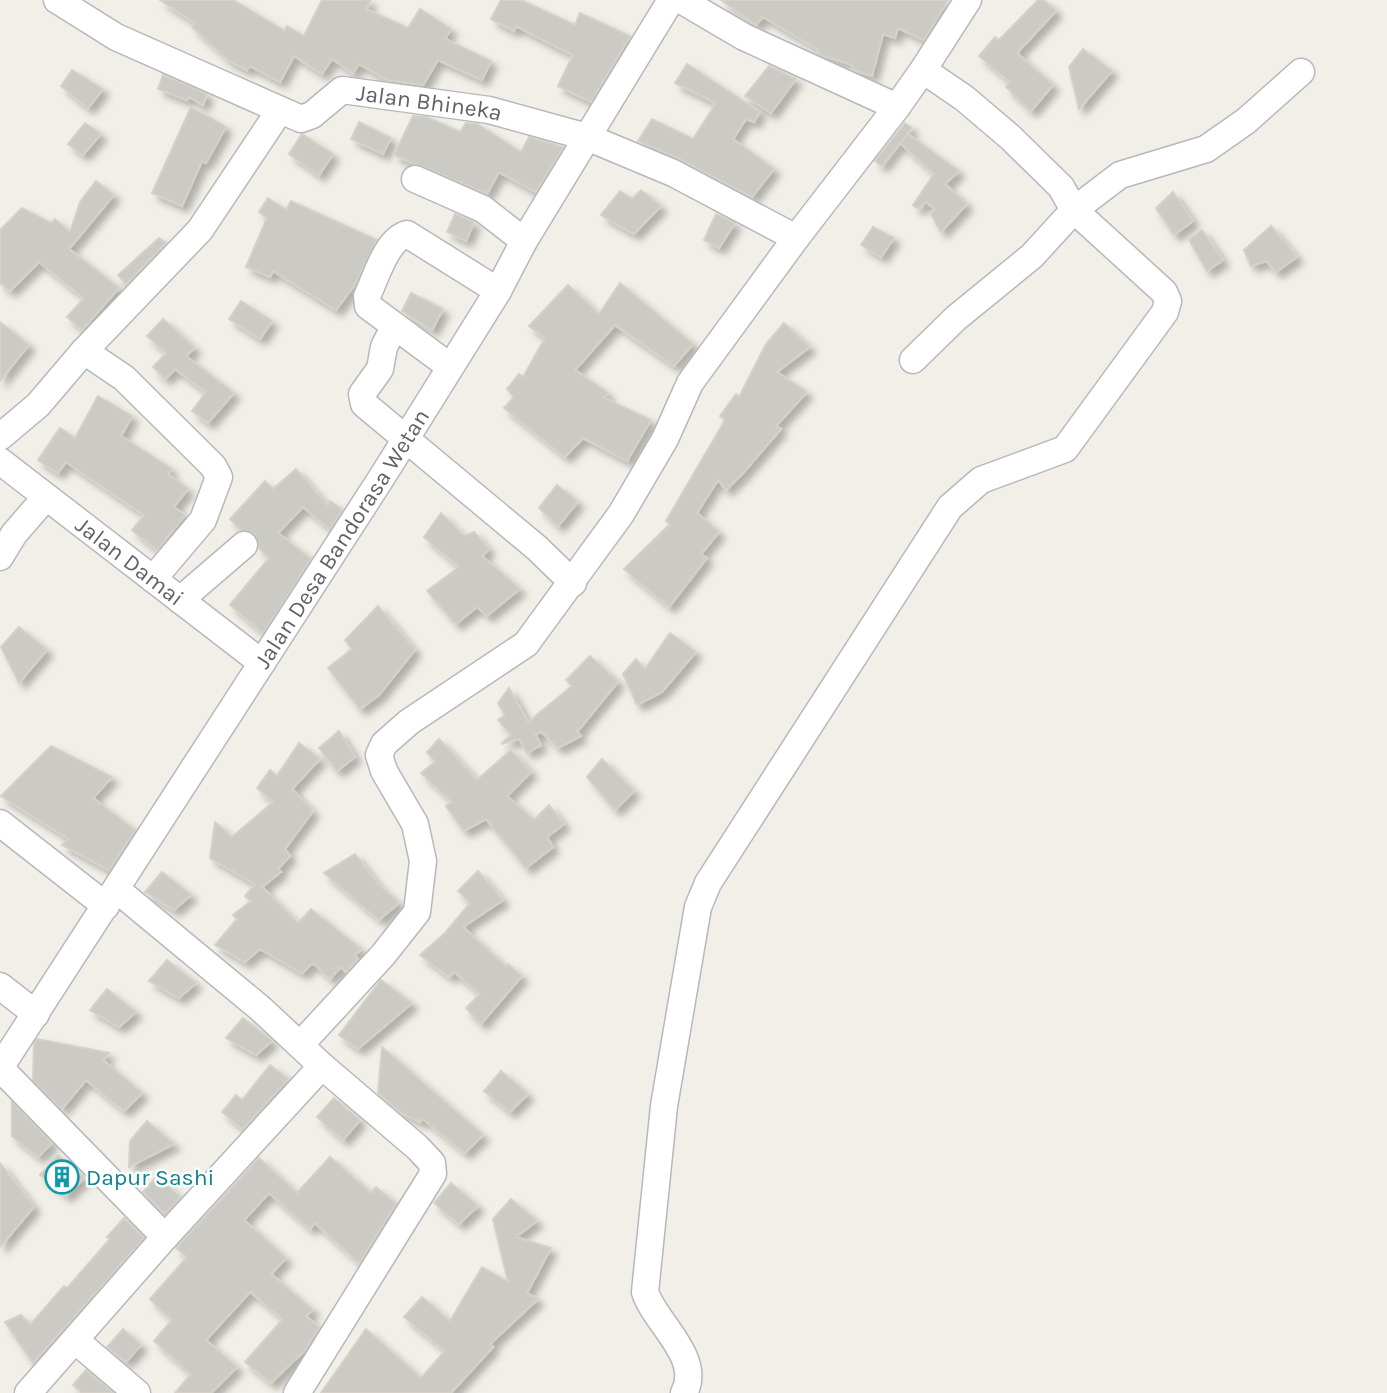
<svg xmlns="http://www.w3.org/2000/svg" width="1387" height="1393" font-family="Karla,sans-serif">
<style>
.building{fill:#cccac5;stroke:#d6d1c6;stroke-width:2;filter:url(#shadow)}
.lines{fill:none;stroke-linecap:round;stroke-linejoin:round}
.minor-casing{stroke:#b5b8bc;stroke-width:29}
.minor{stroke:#fff;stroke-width:26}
.labels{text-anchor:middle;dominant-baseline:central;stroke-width:5;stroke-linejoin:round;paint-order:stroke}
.street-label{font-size:23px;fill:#5f6368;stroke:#fff}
.culture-label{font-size:23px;fill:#0d838f;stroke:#fff;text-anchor:start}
</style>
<defs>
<filter id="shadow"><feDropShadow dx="6" dy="6" stdDeviation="3.5" flood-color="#0004"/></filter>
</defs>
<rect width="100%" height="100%" fill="#f1efe8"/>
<path class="building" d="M 160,0 L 233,0 L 285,31 L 287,26 L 304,36 L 322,0 L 371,0 L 366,9 L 408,28 L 420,9 L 451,29 L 445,39 L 491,61 L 482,80 L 438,60 L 423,85 L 388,80 L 359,64 L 353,73 L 332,59 L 322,74 L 294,56 L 280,82 L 250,66 L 247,70 L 229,61 L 192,27 L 195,23 Z
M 501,0 L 521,0 L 575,25 L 580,13 L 630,36 L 591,102 L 558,86 L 573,55 L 516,26 L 514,31 L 491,19 Z
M 721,0 L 948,0 L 924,40 L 898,28 L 895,38 L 883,34 L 872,76 L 852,69 L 853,65 L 818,54 L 819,50 L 763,17 L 756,25 Z
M 1038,0 L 1044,0 L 1056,11 L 1017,53 L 1053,85 L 1031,111 L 1006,87 L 1010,82 L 979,56 L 995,37 L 999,40 Z
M 1083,49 L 1112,71 L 1079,109 L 1069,67 Z
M 687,64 L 760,112 L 754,122 L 746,119 L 733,139 L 774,169 L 752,197 L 680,159 L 638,141 L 652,119 L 693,139 L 716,103 L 675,83 Z
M 769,66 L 796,79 L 771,113 L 745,96 Z
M 72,70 L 103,89 L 88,108 L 61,86 Z
M 163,75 L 207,94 L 203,105 L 189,97 L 187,100 L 158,89 Z
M 191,107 L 226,127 L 206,163 L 202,161 L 182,206 L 152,193 Z
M 413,116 L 427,117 L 460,132 L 466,123 L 477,124 L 521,152 L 529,137 L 563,147 L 536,192 L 499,172 L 487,194 L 394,155 Z
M 359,122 L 391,138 L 383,154 L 351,139 Z
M 85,123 L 101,134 L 83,155 L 68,144 Z
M 905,123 L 912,128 L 882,166 L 875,161 Z
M 302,134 L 333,154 L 319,175 L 289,154 Z
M 908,134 L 959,171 L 945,184 L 967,204 L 941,232 L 931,214 L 935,209 L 926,202 L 918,209 L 913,205 L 934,174 L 900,143 Z
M 96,181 L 114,195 L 69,249 L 119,288 L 82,330 L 67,317 L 84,298 L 39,262 L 10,291 L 0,283 L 0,230 L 22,208 L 51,223 L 55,219 L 70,232 L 80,202 Z
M 641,190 L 661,206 L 634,234 L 601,215 L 620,191 L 632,199 Z
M 1173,192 L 1193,221 L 1174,235 L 1156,208 Z
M 268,198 L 286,210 L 291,201 L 377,240 L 354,286 L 336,310 L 273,271 L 270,277 L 246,267 L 267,218 L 259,212 Z
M 455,214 L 474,222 L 466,241 L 447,232 Z
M 716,214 L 735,223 L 719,248 L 704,240 Z
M 1271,226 L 1297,257 L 1276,272 L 1266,261 L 1251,266 L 1244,250 Z
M 873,227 L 894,238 L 881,257 L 861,245 Z
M 1202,230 L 1223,260 L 1207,271 L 1189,240 Z
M 159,238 L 166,243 L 126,284 L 118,275 Z
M 620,283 L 693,344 L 674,366 L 615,325 L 575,370 L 608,393 L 604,398 L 651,420 L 627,461 L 583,438 L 565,457 L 504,408 L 514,397 L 507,389 L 519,374 L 523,377 L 545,338 L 529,326 L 568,285 L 599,314 Z
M 411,293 L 443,309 L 432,330 L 402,311 Z
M 241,301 L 272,321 L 260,339 L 229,319 Z
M 163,319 L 195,348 L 186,356 L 234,393 L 208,423 L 192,411 L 206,392 L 175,369 L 165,379 L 153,367 L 166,353 L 147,336 Z
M 0,322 L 29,345 L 0,381 Z
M 784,323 L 810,347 L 777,372 L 807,392 L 776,426 L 781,429 L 744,472 L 726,490 L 718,480 L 697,513 L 719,532 L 701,554 L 707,558 L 669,607 L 624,569 L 670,524 L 666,521 L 725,420 L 720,416 L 736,394 L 739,397 L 766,344 Z
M 98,396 L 132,416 L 121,436 L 172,469 L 168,474 L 188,489 L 174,507 L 185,515 L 157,550 L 132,530 L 144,515 L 66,462 L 58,473 L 38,460 L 60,428 L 75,438 Z
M 296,469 L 327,505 L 330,501 L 342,510 L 330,529 L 303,507 L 278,533 L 311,559 L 263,633 L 230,605 L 269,558 L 259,548 L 255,534 L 241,530 L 230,519 L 265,481 L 273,489 Z
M 557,485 L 578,502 L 558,526 L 539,508 Z
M 441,513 L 464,536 L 474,532 L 489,549 L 482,556 L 520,589 L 487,616 L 477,607 L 456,624 L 427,591 L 459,567 L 424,537 Z
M 378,606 L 415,650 L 379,695 L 360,709 L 328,668 L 352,649 L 345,640 Z
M 19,627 L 47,650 L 19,683 L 1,647 Z
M 670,633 L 696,652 L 662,692 L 637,705 L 623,674 L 636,659 L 645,669 Z
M 590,656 L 618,682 L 577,732 L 581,736 L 558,748 L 542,732 L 535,734 L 541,745 L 527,753 L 519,739 L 501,744 L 511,735 L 498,720 L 505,715 L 498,703 L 509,688 L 528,722 L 572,686 L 566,680 Z
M 339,731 L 355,757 L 337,771 L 319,748 Z
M 439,739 L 477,780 L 511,750 L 531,772 L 507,796 L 534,820 L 549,805 L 564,824 L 547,837 L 553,847 L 526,868 L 486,819 L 464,831 L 446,806 L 452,802 L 421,773 L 435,762 L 427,752 Z
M 299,743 L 320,759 L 292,789 L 313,811 L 285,849 L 290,856 L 278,869 L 281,872 L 262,887 L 298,923 L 311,909 L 361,949 L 355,955 L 358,959 L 346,972 L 341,967 L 330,979 L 313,963 L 302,973 L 260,949 L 245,962 L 215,945 L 237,919 L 233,915 L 251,901 L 245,896 L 255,884 L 210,858 L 215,822 L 232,837 L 273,802 L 257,788 L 270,770 L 277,776 Z
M 51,746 L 112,777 L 93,798 L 135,830 L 109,870 L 62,845 L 69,839 L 1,796 Z
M 602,759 L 634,791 L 615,810 L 587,777 Z
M 355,854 L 378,884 L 399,903 L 379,920 L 324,873 Z
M 478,871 L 503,900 L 463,927 L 506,967 L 508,964 L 522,976 L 481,1024 L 466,1008 L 480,994 L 454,972 L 449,977 L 420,955 L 445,933 L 470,903 L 458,891 Z
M 162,872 L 191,895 L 174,910 L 145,892 Z
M 167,960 L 196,983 L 179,998 L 149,981 Z
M 381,980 L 412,1003 L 358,1049 L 339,1035 Z
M 107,989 L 136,1012 L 119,1027 L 90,1010 Z
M 243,1018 L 272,1041 L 256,1055 L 226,1038 Z
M 37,1039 L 109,1053 L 103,1060 L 142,1093 L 124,1111 L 86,1080 L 62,1109 L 33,1080 L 34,1044 Z
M 382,1047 L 483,1135 L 465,1153 L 423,1119 L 420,1122 L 400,1112 L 378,1093 Z
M 270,1065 L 288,1079 L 243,1129 L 222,1112 L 236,1095 L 242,1100 Z
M 501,1071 L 528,1094 L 510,1112 L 484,1091 Z
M 334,1098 L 360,1120 L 343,1140 L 317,1117 Z
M 12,1102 L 52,1143 L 38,1157 L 12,1136 Z
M 147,1121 L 174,1144 L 129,1167 L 130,1141 Z
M 58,1155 L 84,1178 L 66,1196 L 40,1175 Z
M 330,1157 L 371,1193 L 376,1187 L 396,1204 L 359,1263 L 315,1223 L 310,1229 L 269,1193 L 244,1220 L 286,1258 L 271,1274 L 313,1310 L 306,1316 L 319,1327 L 305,1350 L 271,1383 L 245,1362 L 283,1319 L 250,1292 L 206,1340 L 237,1367 L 211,1393 L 175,1393 L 191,1374 L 154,1341 L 172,1320 L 150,1299 L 187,1257 L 176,1248 L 259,1158 L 297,1193 Z
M 0,1163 L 34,1207 L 0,1247 Z
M 157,1176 L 180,1197 L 165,1214 L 143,1192 Z
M 451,1183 L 478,1206 L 459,1224 L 434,1203 Z
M 511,1199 L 537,1221 L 516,1237 L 551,1248 L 527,1293 L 538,1299 L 490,1344 L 493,1347 L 451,1393 L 321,1393 L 366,1329 L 421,1378 L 445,1351 L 404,1317 L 422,1297 L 450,1321 L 482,1267 L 508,1282 L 493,1219 Z
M 124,1218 L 144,1238 L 33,1363 L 5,1322 L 21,1315 L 30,1325 L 64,1286 L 67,1288 L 110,1239 L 107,1237 Z
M 123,1329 L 141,1345 L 126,1362 L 107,1347 Z
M 86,1370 L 113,1393 L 82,1393 L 73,1385 Z"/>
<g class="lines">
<defs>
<g id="minor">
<path id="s1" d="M 57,0 L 116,37 L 301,119 L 312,115 L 342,90 L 489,110 L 587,137 L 673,173 L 796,238 L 690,383 L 665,439 L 621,514 L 526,644 L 409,722 L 384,744 L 379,755 L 384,771 L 415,824 L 423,861 L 417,912 L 383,955 L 300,1045"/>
<path d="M 681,0 L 744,37 L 897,107 L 796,238"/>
<path d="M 923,70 L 968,0"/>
<path d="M 415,179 L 483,209 L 524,241"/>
<path d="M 394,327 L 384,347 L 380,369 L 362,394 L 364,404 L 537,548 L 573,583"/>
<path d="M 84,351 L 124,378 L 213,466 L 219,477 L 203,520 L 153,579"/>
<path d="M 913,360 L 956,318 L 1032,256 L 1074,210 L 1120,175 L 1206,149 L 1246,121 L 1301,72"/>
<path d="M 449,366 L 368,306 L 367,296 C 376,278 386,240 407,234 L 498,291"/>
<path d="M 0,437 L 38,405 L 84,351 L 200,230 L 280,110"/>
<path id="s2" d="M 0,461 L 262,663"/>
<path d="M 0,557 L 14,534 L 46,497"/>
<path d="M 180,600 L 244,545"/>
<path d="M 0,823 L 106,906"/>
<path d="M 116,889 L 261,1009 L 322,1066 L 165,1237"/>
<path d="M 0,986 L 36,1014"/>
<path d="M 75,1340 L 137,1393"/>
<path id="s3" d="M 28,1393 L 165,1237 L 0,1068 L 382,477 L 498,291 L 524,241 L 671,0"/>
<path d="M 297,1393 L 433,1174 L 432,1163 L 418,1148 L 322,1066"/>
<path d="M 684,1393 C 703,1358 655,1323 645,1292 L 664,1106 L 698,907 L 708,883 L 950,507 L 981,480 L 1065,449 L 1165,312 L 1168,301 L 1164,292 L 1074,210 L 1061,187 L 1010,137 L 964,98 L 923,70 L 897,107"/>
</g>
</defs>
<use href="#minor" class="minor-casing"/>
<use href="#minor" class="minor"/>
</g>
<defs>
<symbol id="building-ring" viewBox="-11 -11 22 22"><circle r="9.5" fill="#fff" stroke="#0f9aa8" stroke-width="1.5"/><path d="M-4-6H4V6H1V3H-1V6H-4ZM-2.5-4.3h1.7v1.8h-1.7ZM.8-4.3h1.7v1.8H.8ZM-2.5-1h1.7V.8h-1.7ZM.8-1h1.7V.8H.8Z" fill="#0f9aa8"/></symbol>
</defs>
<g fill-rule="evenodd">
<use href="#building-ring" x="43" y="1158" width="38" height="38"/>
</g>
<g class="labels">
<g class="street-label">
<text stroke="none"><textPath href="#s1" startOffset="411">Jalan Bhineka</textPath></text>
<text stroke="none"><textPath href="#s3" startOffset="1074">Jalan Desa Bandorasa Wetan</textPath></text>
<text stroke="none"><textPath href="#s2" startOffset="164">Jalan Damai</textPath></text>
</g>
<g class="culture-label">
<text x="86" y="1177">Dapur Sashi</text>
</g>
</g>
</svg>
